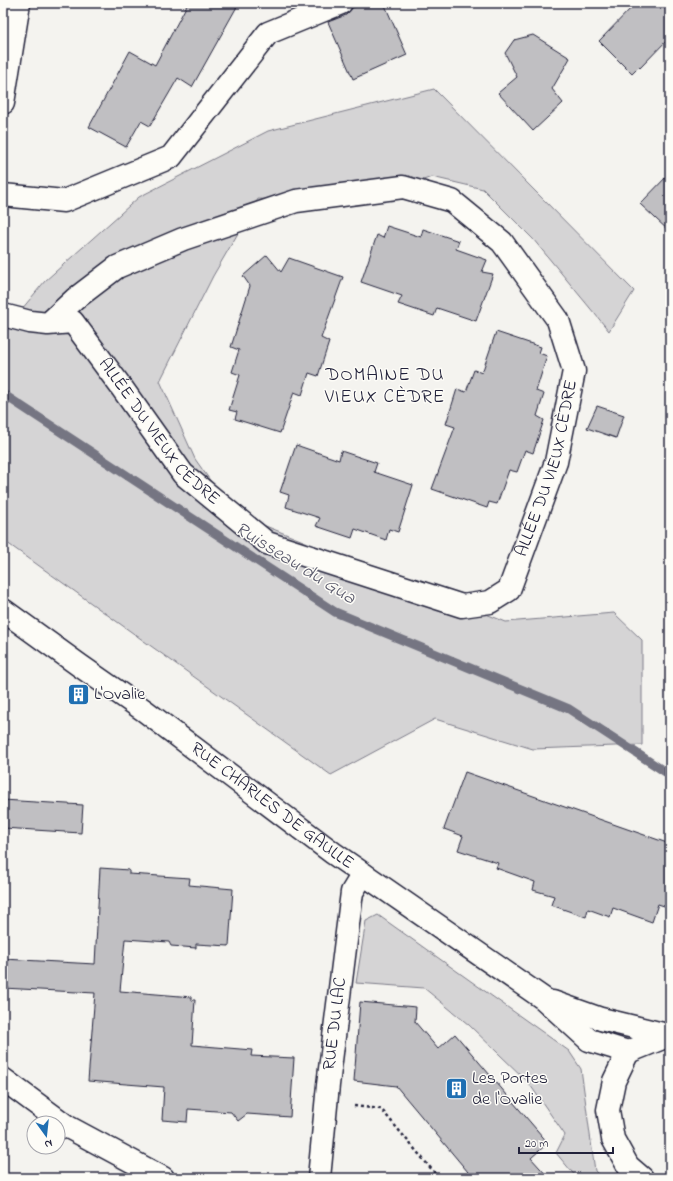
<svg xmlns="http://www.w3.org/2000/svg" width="673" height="1181" font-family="'Indie Flower',sans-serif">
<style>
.green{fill:#d5d4d5;stroke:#7c7b88}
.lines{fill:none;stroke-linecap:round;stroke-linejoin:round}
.stream{stroke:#757582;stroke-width:9}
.building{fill:#c0bfc2;stroke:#22223b}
.minor-casing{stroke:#22223b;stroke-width:25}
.path{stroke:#22223b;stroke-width:2.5;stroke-dasharray:3 3;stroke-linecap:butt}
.minor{stroke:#fdfcf7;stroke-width:22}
.labels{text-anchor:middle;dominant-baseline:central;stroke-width:3;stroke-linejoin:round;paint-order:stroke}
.street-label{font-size:18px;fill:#22223b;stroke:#fdfcf7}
.poi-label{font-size:18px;fill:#22223b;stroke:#fdfcf7;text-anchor:start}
.neighbourhood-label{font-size:19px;letter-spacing:1px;fill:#22223b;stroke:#fdfcf7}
.water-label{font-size:19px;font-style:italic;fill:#59596b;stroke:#fdfcf7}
</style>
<rect width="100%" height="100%" fill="#f4f3ef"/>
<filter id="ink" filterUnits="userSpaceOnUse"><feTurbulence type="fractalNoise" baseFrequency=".025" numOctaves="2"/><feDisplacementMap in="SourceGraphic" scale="8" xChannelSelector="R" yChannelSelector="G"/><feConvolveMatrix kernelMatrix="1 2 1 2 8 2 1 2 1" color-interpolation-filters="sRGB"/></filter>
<g filter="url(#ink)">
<path class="green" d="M 434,89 L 634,291 L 609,331 L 533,239 L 483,189 L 432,177 L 403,187 L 296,201 L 258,199 L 213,276 L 160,381 L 195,459 L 233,513 L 506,622 L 614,613 L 642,640 L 642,745 L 533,749 L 435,719 L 331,775 L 3,540 L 3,332 L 45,281 L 139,197 L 268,131 Z
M 378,915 L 569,1051 L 581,1069 L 595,1171 L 602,1178 L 577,1178 L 556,1153 L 565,1135 L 528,1082 L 469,1025 L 424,988 L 356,983 L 366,921 Z"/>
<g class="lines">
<path class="stream" d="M 3,394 L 335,612 L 569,709 L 670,775"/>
</g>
<path class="building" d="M 188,3 L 239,3 L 192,87 L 178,78 L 150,126 L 141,121 L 126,147 L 89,127 L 130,51 L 155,65 Z
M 364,3 L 384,3 L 407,55 L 353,79 L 328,22 L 346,15 L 352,8 Z
M 636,3 L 670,3 L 670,37 L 640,68 L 639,67 L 632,74 L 599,41 Z
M 533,35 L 570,58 L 552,89 L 563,103 L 533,131 L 498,93 L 517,77 L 505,53 L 514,40 Z
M 670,173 L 670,232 L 640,204 Z
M 387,226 L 421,237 L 423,229 L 459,241 L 456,249 L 487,260 L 482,272 L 493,274 L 476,321 L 437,308 L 434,316 L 398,304 L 402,296 L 361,282 L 377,235 L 383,238 Z
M 267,255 L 281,272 L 289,258 L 343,277 L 321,338 L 329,342 L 318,376 L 309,373 L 302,395 L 294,392 L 280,433 L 235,419 L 237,412 L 229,410 L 240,375 L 232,372 L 239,350 L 231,347 L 250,286 L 243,276 Z
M 496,332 L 541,347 L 539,353 L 547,356 L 536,391 L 544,394 L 537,416 L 544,420 L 533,453 L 525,450 L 517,472 L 509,470 L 497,504 L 489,502 L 487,508 L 432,489 L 455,427 L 446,424 L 457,389 L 466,392 L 474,370 L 482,373 Z
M 597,406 L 624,415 L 616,438 L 587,428 Z
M 296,445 L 339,460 L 341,451 L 377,463 L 374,472 L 413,485 L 398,532 L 389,529 L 386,540 L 355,529 L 352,538 L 316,526 L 320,518 L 286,507 L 289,495 L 280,492 Z
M 465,772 L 670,844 L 670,908 L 658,904 L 652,922 L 613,908 L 610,917 L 588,909 L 586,917 L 551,905 L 554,896 L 533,890 L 535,882 L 496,868 L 498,863 L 458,850 L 463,836 L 444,829 Z
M 3,800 L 83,805 L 81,833 L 3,828 Z
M 100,868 L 129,870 L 129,874 L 190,878 L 189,885 L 233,889 L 229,946 L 196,944 L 196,948 L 171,946 L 169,942 L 125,939 L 120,991 L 192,997 L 192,1000 L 195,1000 L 192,1045 L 252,1050 L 251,1056 L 294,1058 L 290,1117 L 247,1114 L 238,1121 L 231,1112 L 188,1109 L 187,1122 L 162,1120 L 164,1087 L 88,1081 L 95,993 L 3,988 L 3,959 L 95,964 Z
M 360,1002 L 416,1007 L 415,1022 L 438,1049 L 455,1034 L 548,1143 L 531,1158 L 549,1178 L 473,1178 L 396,1086 L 354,1081 Z"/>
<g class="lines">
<defs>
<g id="minor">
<path d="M 3,103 L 19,3"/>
<path d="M 3,195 L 64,201 L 171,157 L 268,33 L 341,3"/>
<path id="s1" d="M 3,315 L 30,322 L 48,324 L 73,322 L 122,388 L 183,474 L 267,543 L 462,606 L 490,602 L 509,590 L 556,462 L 574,371 L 558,320 L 502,242 L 452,201 L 403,187 L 296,201 L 183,239 L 117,267 L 75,299 L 48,324"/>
<path id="s2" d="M 3,610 L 79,665 L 145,711 L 333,853 L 544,999 L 589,1040 L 628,1052 L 670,1035"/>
<path d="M 553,1002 L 601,1019 L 667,1035"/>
<path d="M 628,1052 L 614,1081 L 608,1110 L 613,1139 L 628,1166 L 642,1178"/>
<path d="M 3,1079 L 68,1127 L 163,1178"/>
<path id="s3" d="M 319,1178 L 328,1085 L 352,892 L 363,874"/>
</g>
</defs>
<use href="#minor" class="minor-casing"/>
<path class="path" d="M 354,1106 L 381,1109 L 439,1178"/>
<use href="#minor" class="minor"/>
</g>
</g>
<defs>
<symbol id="building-square" viewBox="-11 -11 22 22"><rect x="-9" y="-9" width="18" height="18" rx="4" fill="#1f6fb2" stroke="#fdfcf7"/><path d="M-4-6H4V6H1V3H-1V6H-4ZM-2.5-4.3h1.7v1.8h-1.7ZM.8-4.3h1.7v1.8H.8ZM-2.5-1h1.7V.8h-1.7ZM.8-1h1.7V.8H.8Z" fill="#fff"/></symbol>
</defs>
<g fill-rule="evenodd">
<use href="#building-square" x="66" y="682" width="25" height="25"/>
<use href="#building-square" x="444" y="1076" width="25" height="25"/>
</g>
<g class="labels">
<g class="street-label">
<text stroke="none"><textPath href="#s1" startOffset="211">ALLÉE DU VIEUX CÈDRE</textPath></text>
<text stroke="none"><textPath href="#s1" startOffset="751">ALLÉE DU VIEUX CÈDRE</textPath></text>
<text stroke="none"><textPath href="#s2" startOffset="333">RUE CHARLES DE GAULLE</textPath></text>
<text stroke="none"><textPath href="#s3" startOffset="155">RUE DU LAC</textPath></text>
</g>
<g class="poi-label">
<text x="94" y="695">L'Ovalie</text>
<text x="472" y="1079">Les Portes<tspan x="472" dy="21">de l'Ovalie</tspan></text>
</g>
<g class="neighbourhood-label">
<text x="385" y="375">DOMAINE DU<tspan x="385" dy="22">VIEUX CÈDRE</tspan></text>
</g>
<g class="water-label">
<text transform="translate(295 564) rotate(32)">Ruisseau du Gua</text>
</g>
</g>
<rect width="673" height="1181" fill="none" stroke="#fdfcf7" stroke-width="16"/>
<rect x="8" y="8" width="657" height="1165" fill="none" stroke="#22223b" stroke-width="1.5" filter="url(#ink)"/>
<g transform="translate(46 1135) rotate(165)"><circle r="19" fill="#fdfcf7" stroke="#a5a5ac"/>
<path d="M0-3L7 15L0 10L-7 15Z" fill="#1f6fb2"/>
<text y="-6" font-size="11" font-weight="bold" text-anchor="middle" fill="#22223b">N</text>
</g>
<path d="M519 1147v6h94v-6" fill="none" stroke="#22223b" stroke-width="2"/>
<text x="525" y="1147" font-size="12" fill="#22223b" stroke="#fdfcf7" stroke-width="3" paint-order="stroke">20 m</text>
</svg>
